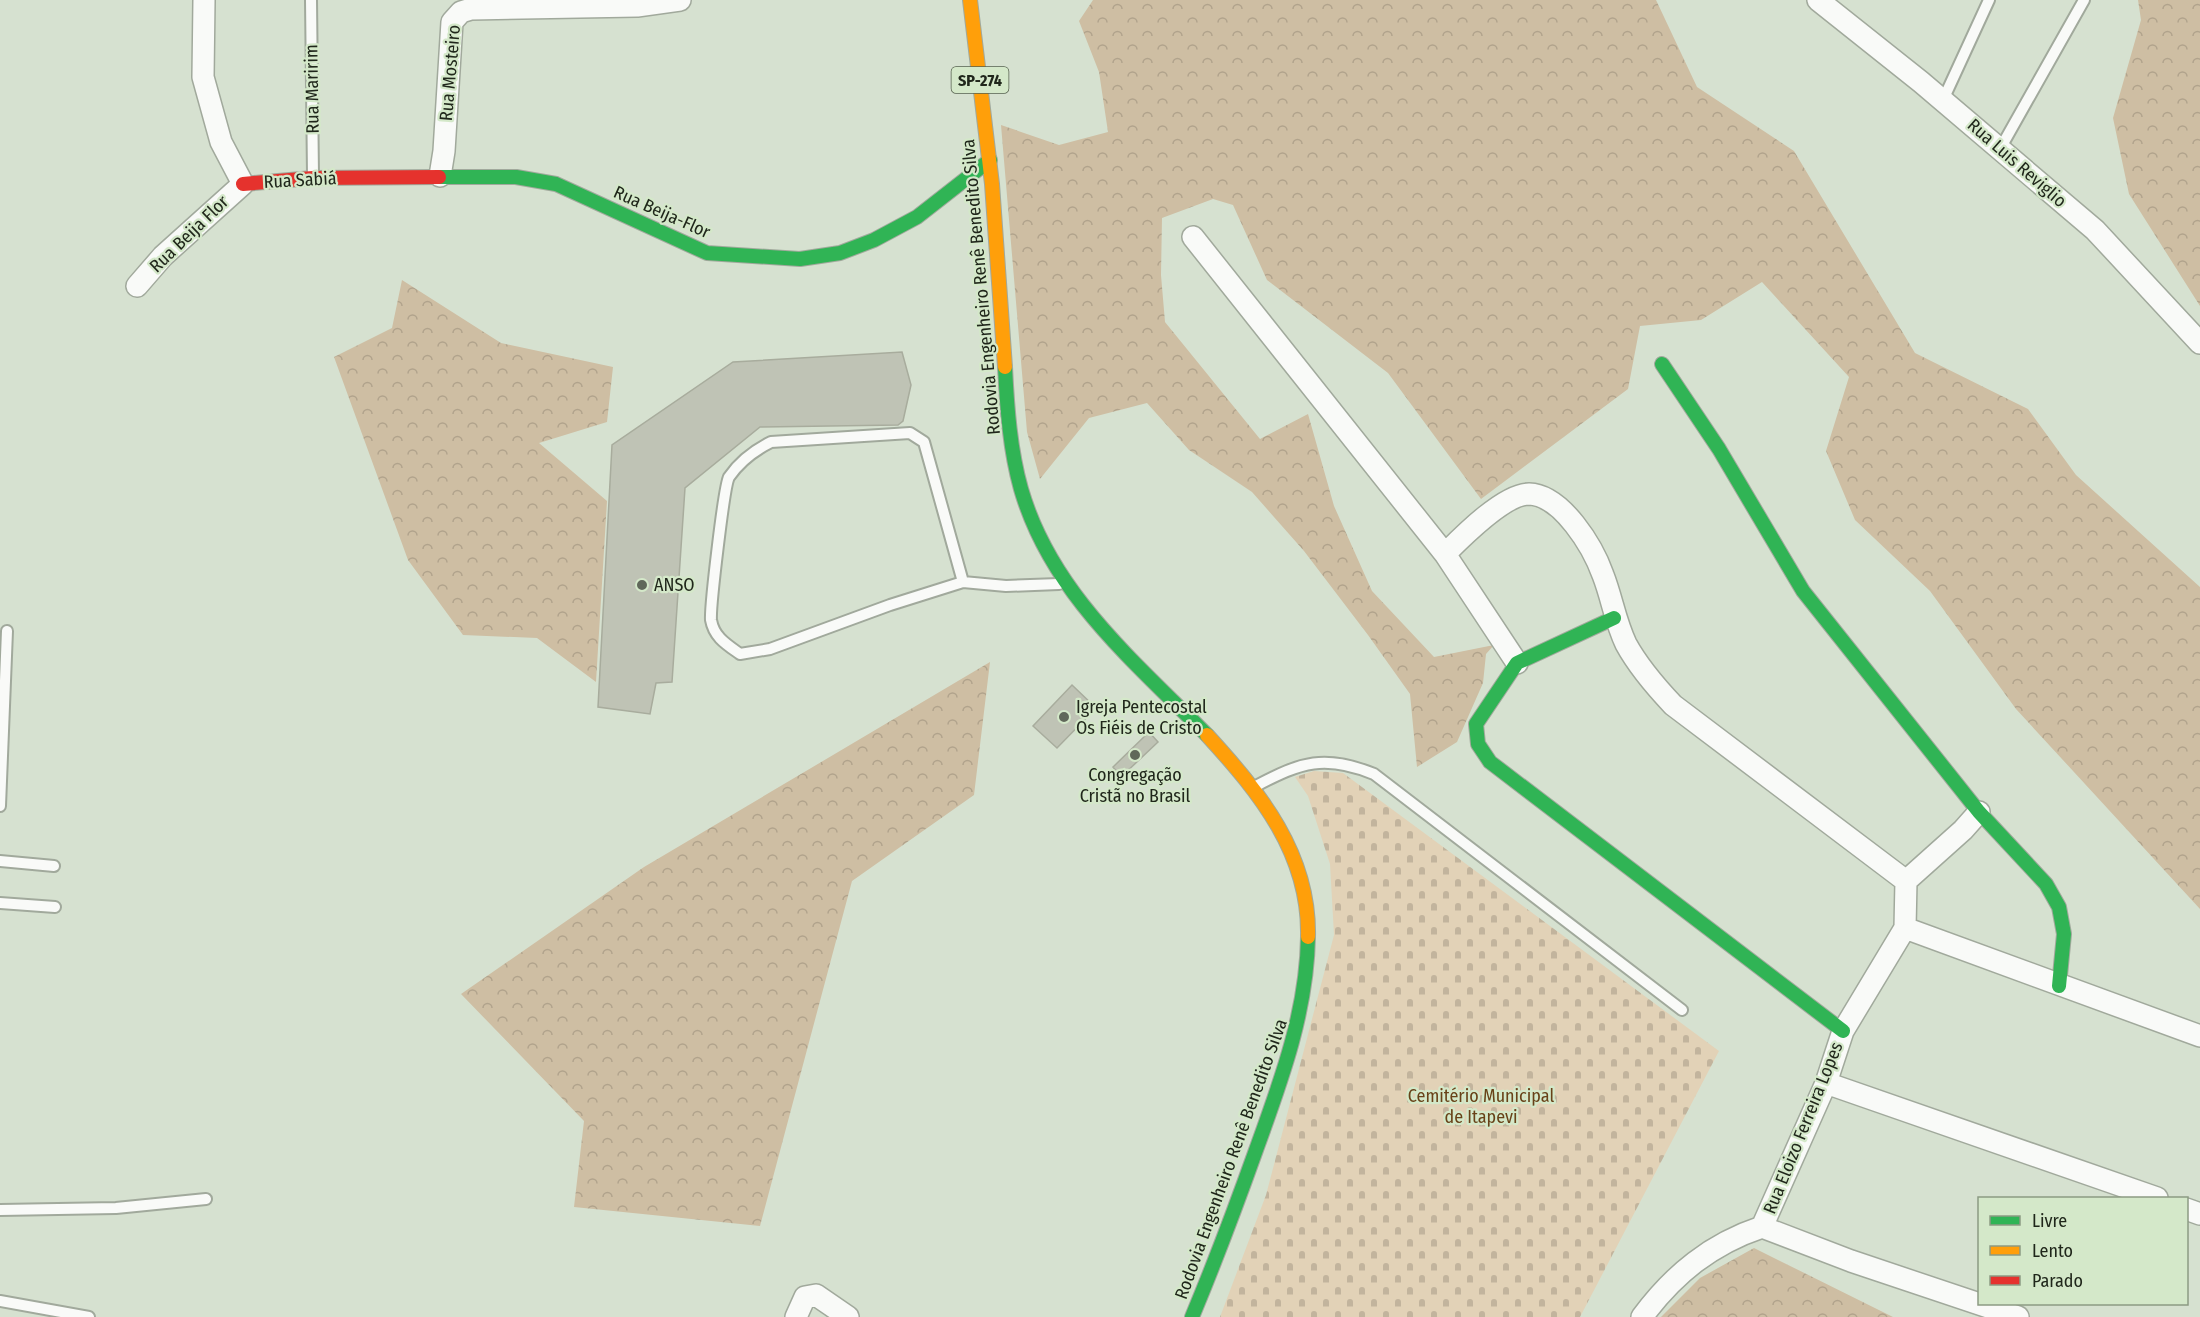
<svg xmlns="http://www.w3.org/2000/svg" width="2200" height="1317" font-family="'Fira Sans Condensed',sans-serif">
<style>
.forest{fill:url(#forest-crowns)}
.cemetery{fill:url(#cemetery-stones)}
.building{fill:#bfc3b5;stroke:#a8ac9d;stroke-width:1.5}
.lines{fill:none;stroke-linecap:round;stroke-linejoin:round}
.lane-casing{stroke:#a1a99c;stroke-width:14}
.street-casing{stroke:#a1a99c;stroke-width:24}
.fast-casing{stroke:#a1a99c;stroke-width:16}
.slow-casing{stroke:#a1a99c;stroke-width:16}
.jam-casing{stroke:#a1a99c;stroke-width:16}
.lane{stroke:#f9faf8;stroke-width:10}
.street{stroke:#f9faf8;stroke-width:21}
.fast{stroke:#30b455;stroke-width:14}
.slow{stroke:#ff9f0a;stroke-width:14}
.jam{stroke:#e5322d;stroke-width:14}
.poi-dot{fill:#60685a;stroke:#d4e8c9;stroke-width:2}
.labels{text-anchor:middle;dominant-baseline:central;stroke-width:4.5;stroke-linejoin:round;paint-order:stroke}
.shield{fill:#d4e8c9;stroke:#56614f;stroke-width:1.5}
.shield-label{font-size:16px;font-weight:bold;fill:#20271b}
.street-label{font-size:18px;fill:#20271b;stroke:#d4e8c9}
.poi-label{font-size:18px;fill:#20271b;stroke:#d4e8c9;text-anchor:start}
.park-label{font-size:18px;fill:#684218;stroke:#d4e8c9}
</style>
<defs>
<pattern id="forest-crowns" width="20" height="18" patternUnits="userSpaceOnUse" patternTransform="scale(1.5)"><rect width="20" height="18" fill="#cebea3"/><path d="M2 6a3 3 0 1 1 6 0M12 15a3 3 0 1 1 6 0" fill="none" stroke="#b1a38c"/></pattern>
<pattern id="cemetery-stones" width="16" height="16" patternUnits="userSpaceOnUse" patternTransform="scale(1.5)"><rect width="16" height="16" fill="#e2d2b7"/><path d="M2 7V4a2 2 0 0 1 4 0v3zM10 15v-3a2 2 0 0 1 4 0v3z" fill="#c2b49d"/></pattern>
</defs>
<rect width="100%" height="100%" fill="#d6e1d0"/>
<path class="forest" d="M 1093,0 L 1656,0 L 1697,87 L 1794,151 L 1915,353 L 2028,409 L 2076,475 L 2200,587 L 2200,909 L 2016,709 L 1930,591 L 1855,520 L 1826,451 L 1849,377 L 1762,282 L 1701,320 L 1640,326 L 1628,389 L 1481,499 L 1388,373 L 1267,280 L 1233,205 L 1213,199 L 1162,218 L 1161,275 L 1165,322 L 1260,439 L 1308,414 L 1334,506 L 1372,591 L 1434,657 L 1494,645 L 1486,654 L 1483,683 L 1457,742 L 1417,767 L 1410,694 L 1368,635 L 1304,551 L 1252,492 L 1189,450 L 1147,403 L 1089,418 L 1040,479 L 1027,432 L 1001,125 L 1059,145 L 1108,132 L 1099,72 L 1079,21 Z
M 2138,0 L 2200,0 L 2200,306 L 2129,194 L 2113,118 L 2141,20 Z
M 402,280 L 501,343 L 613,367 L 607,422 L 539,443 L 607,501 L 596,682 L 537,638 L 463,635 L 408,560 L 334,357 L 392,328 Z
M 990,662 L 974,795 L 852,881 L 760,1226 L 574,1207 L 584,1121 L 461,994 L 644,867 Z
M 1754,1248 L 1893,1317 L 1661,1317 L 1700,1278 Z"/>
<path class="cemetery" d="M 1314,771 L 1343,773 L 1719,1051 L 1580,1317 L 1220,1317 L 1266,1195 L 1334,935 L 1330,864 L 1308,796 L 1295,777 Z"/>
<path class="building" d="M 902,352 L 911,385 L 903,421 L 898,425 L 760,427 L 685,488 L 672,682 L 656,683 L 650,714 L 598,707 L 612,445 L 733,362 Z
M 1072,685 L 1096,708 L 1057,748 L 1033,726 Z
M 1149,732 L 1158,742 L 1121,777 L 1113,767 Z"/>
<g class="lines">
<defs>
<path id="lane" d="M 311,0 L 313,175
M 1943,100 L 1989,0
M 2000,149 L 2084,0
M 963,582 L 924,442 L 910,433 L 771,442 C 755,450 740,461 729,477 C 724,486 710,607 711,620 C 714,637 726,644 740,654 L 770,649 L 890,605 L 963,582 L 1006,586 L 1059,584
M 1256,786 C 1301,762 1325,754 1374,774 L 1682,1010
M 0,806 L 7,631
M 0,861 L 54,866
M 0,903 L 55,907
M 0,1210 L 116,1208 L 206,1199
M 0,1301 L 89,1317"/>
<path id="street" d="M 1818,0 L 1921,82 L 2095,230 L 2200,343
M 440,176 L 444,151 L 452,22 L 461,12 L 471,9 L 637,6 L 680,0
M 1193,237 L 1445,554 L 1517,663
M 137,286 L 163,256 L 243,184 L 221,142 L 203,77 L 204,0
M 1445,554 C 1462,537 1504,494 1529,494 C 1562,495 1593,547 1603,575 C 1612,598 1615,621 1626,644 C 1638,666 1656,687 1673,705 L 1906,881
M 1905,928 L 2200,1036
M 1905,928 L 1906,881 L 1963,830 L 1979,812
M 1826,1083 L 2157,1198
M 2186,1209 L 2200,1214
M 1762,1227 L 1851,1261 L 2018,1317
M 796,1317 L 805,1297 L 816,1295 L 848,1317
M 1642,1317 C 1674,1274 1711,1244 1762,1227 L 1826,1083 L 1843,1031 L 1905,928"/>
<path id="fast" d="M 439,177 L 516,177 L 556,184 L 707,253 L 800,259 L 840,253 L 874,240 L 917,217 L 990,160
M 1662,364 L 1719,449 L 1803,591 L 1979,812 L 2046,884 L 2059,907 L 2064,934 L 2059,986
M 1005,367 C 1007,408 1010,450 1021,489 C 1051,593 1134,661 1207,735
M 1614,618 L 1517,663 L 1476,724 L 1478,744 L 1490,762 L 1843,1031
M 1192,1317 C 1215,1262 1236,1206 1256,1150 C 1281,1081 1307,1011 1308,937"/>
<path id="slow" d="M 970,0 L 992,184 L 1005,367
M 1207,735 C 1260,793 1310,854 1308,937"/>
<path id="jam" d="M 243,184 L 313,178 L 439,177"/>
</defs>
<use href="#lane" class="lane-casing"/>
<use href="#street" class="street-casing"/>
<use href="#fast" class="fast-casing"/>
<use href="#slow" class="slow-casing"/>
<use href="#jam" class="jam-casing"/>
<use href="#lane" class="lane"/>
<use href="#street" class="street"/>
<use href="#fast" class="fast"/>
<use href="#slow" class="slow"/>
<use href="#jam" class="jam"/>
</g>
<g class="poi-dot">
<circle cx="642" cy="585" r="6"/>
<circle cx="1064" cy="717" r="6"/>
<circle cx="1135" cy="755" r="6"/>
</g>
<g class="labels">
<rect class="shield" x="951.5" y="67" width="57" height="26" rx="4.5"/>
<g class="shield-label">
<text x="980" y="80">SP-274</text>
</g>
<g class="street-label">
<text transform="translate(450 73) rotate(-85)">Rua Mosteiro</text>
<text transform="translate(312 89) rotate(-91)">Rua Maririm</text>
<text transform="translate(2017 163) rotate(41)">Rua Luis Reviglio</text>
<text transform="translate(300 180) rotate(-3)">Rua Sabiá</text>
<text transform="translate(662 212) rotate(24)">Rua Beija-Flor</text>
<text transform="translate(189 234) rotate(-44)">Rua Beija Flor</text>
<text transform="translate(981 287) rotate(-95)">Rodovia Engenheiro Renê Benedito Silva</text>
<text transform="translate(1803 1128) rotate(-68)">Rua Eloizo Ferreira Lopes</text>
<text transform="translate(1231 1159) rotate(-70)">Rodovia Engenheiro Renê Benedito Silva</text>
</g>
<g class="poi-label">
<text x="654" y="585">ANSO</text>
<text x="1076" y="707">Igreja Pentecostal<tspan x="1076" dy="21">Os Fiéis de Cristo</tspan></text>
<text x="1135" y="775" text-anchor="middle">Congregação<tspan x="1135" dy="21">Cristã no Brasil</tspan></text>
</g>
<g class="park-label">
<text x="1481" y="1096">Cemitério Municipal<tspan x="1481" dy="21">de Itapevi</tspan></text>
</g>
</g>
<rect x="1978" y="1197" width="210" height="108" fill="#d4e8c9" stroke="#8c9b83" stroke-width="1.5"/>
<rect x="1990" y="1216" width="30" height="9" fill="#30b455" stroke="#8c9b83" stroke-width="1.5"/>
<text x="2032" y="1227" font-size="18" fill="#20271b">Livre</text>
<rect x="1990" y="1246" width="30" height="9" fill="#ff9f0a" stroke="#8c9b83" stroke-width="1.5"/>
<text x="2032" y="1257" font-size="18" fill="#20271b">Lento</text>
<rect x="1990" y="1276" width="30" height="9" fill="#e5322d" stroke="#8c9b83" stroke-width="1.5"/>
<text x="2032" y="1287" font-size="18" fill="#20271b">Parado</text>
</svg>
